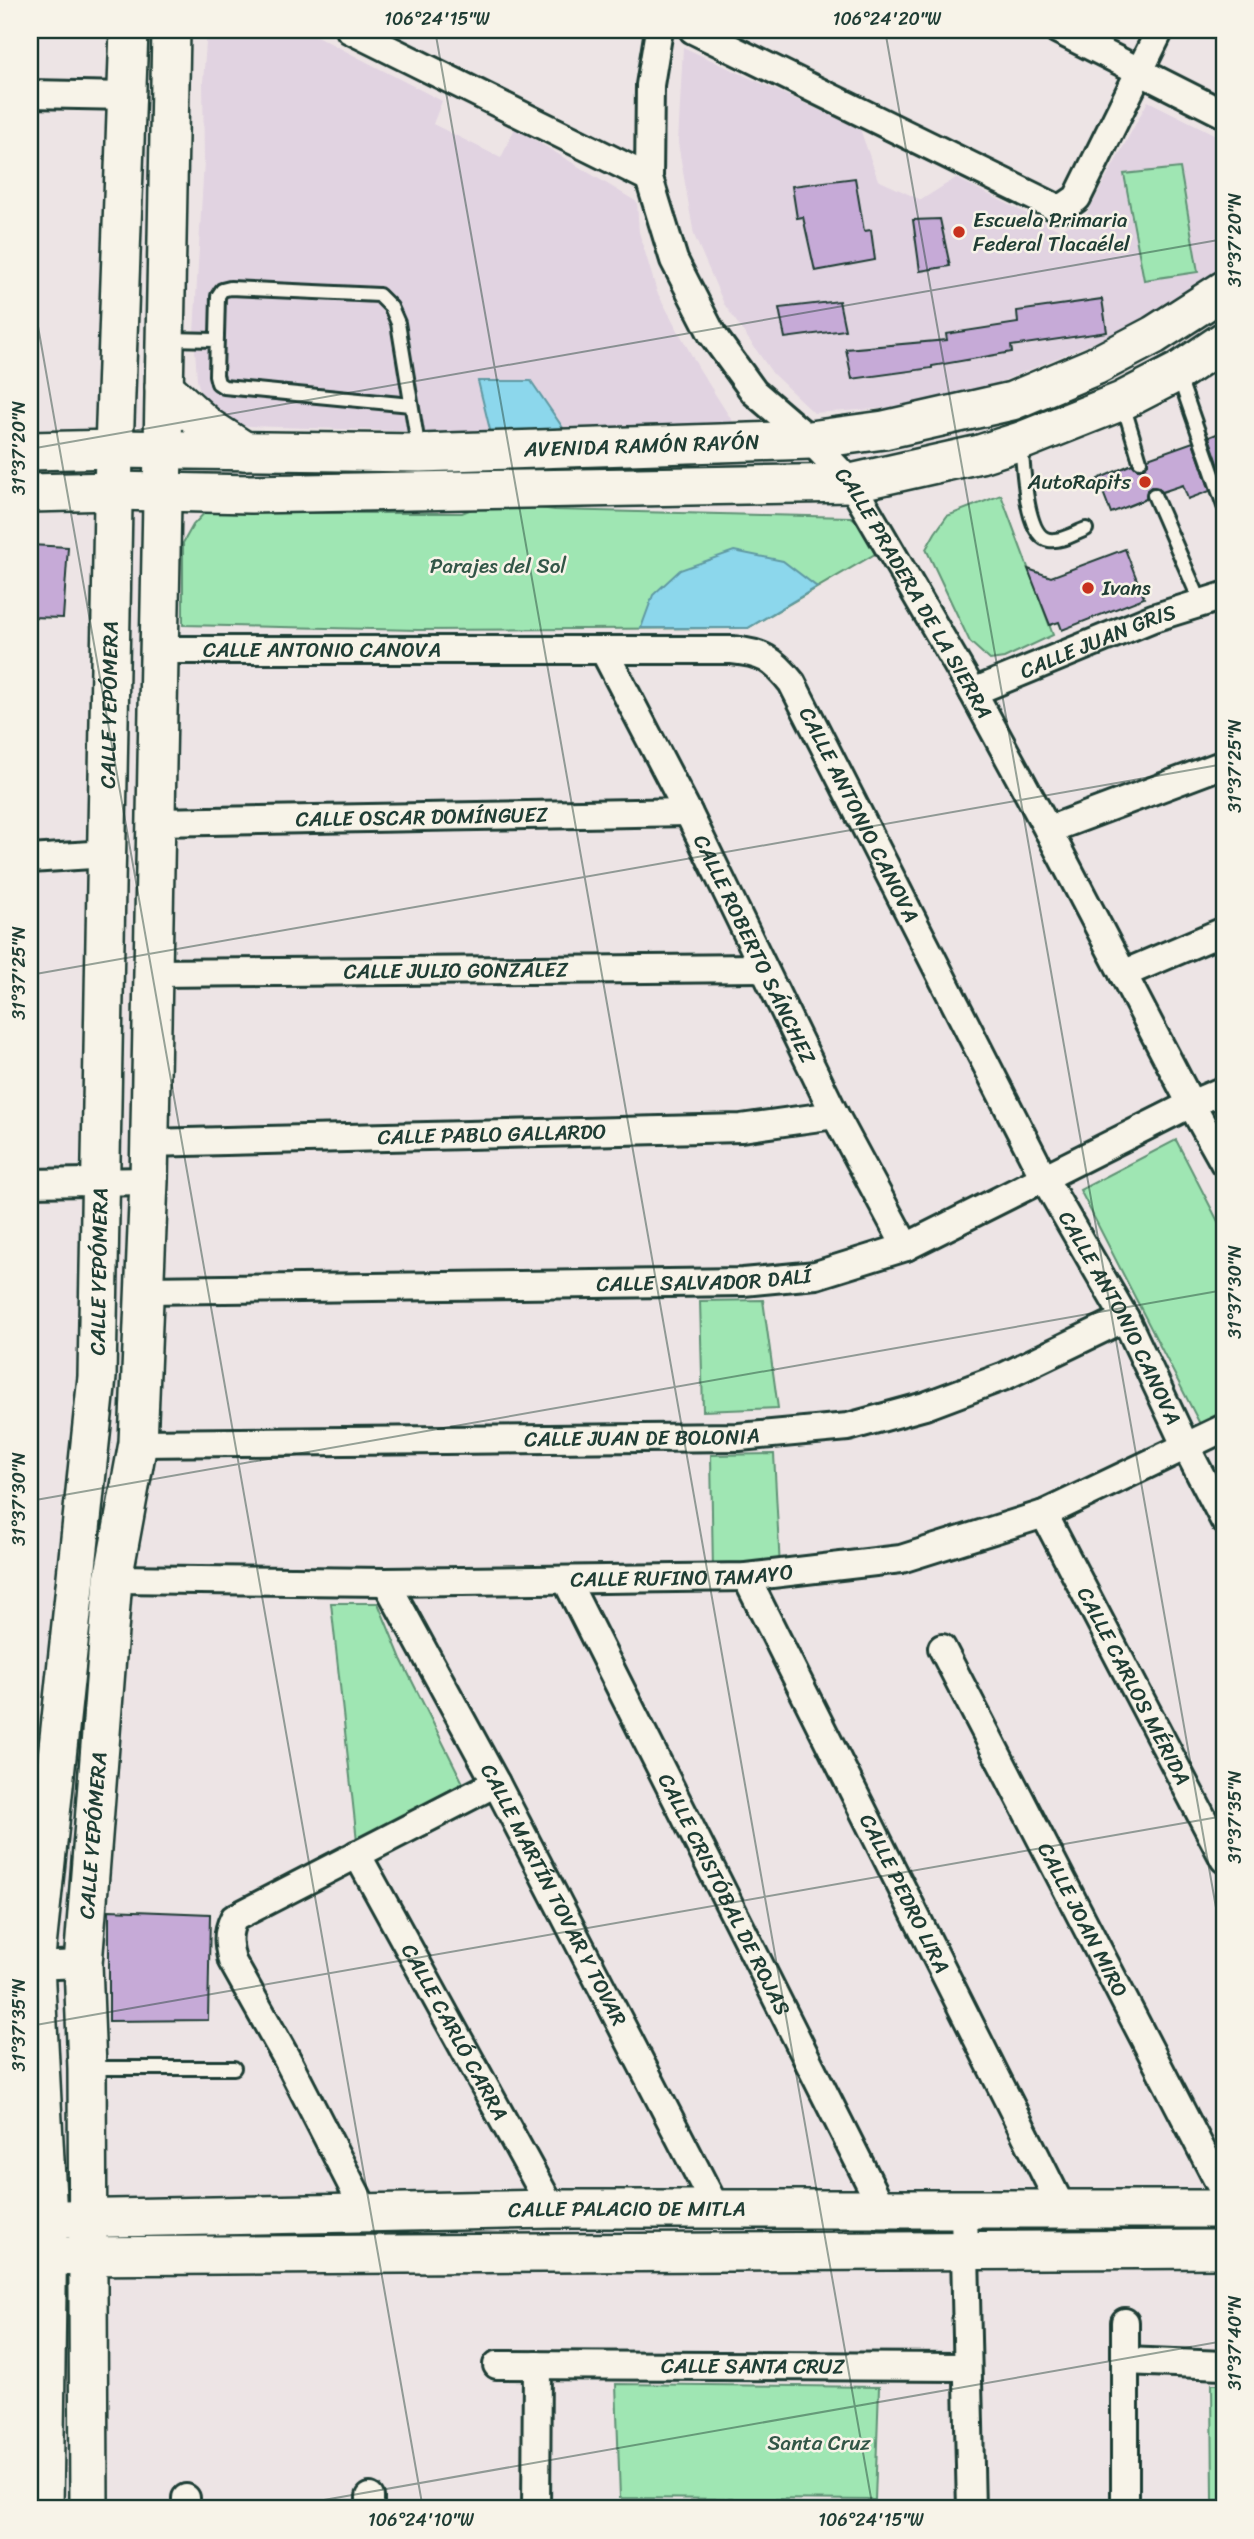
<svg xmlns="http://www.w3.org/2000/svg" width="1254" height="2539" font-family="Sriracha,sans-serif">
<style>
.built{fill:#e1d3e1}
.green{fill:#9fe6b3;stroke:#5f9274;stroke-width:2}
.water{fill:#8cd7ec;stroke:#6099a2;stroke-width:2}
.building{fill:#c6aad7;stroke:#1f3d34;stroke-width:2}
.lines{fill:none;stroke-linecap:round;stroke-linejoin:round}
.service-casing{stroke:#1f3d34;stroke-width:18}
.minor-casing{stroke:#1f3d34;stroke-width:32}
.secondary-casing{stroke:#1f3d34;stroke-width:42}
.service{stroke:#f7f3e8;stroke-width:12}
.minor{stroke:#f7f3e8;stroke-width:26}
.secondary{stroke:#f7f3e8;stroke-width:37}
.ticks{fill:none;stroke:#1f3d34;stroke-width:2;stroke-opacity:0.45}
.poi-dot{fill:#c8321e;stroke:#f7f3e8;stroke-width:2.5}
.labels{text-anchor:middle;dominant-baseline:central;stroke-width:5;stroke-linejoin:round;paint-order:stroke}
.poi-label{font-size:21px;fill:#1f3d34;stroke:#f7f3e8;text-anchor:start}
.street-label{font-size:21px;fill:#1f3d34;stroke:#f7f3e8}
.park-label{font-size:21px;fill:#325647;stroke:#f7f3e8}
.neatline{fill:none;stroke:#1f3d34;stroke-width:2.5}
.ticks-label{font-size:18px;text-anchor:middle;fill:#1f3d34}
</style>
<rect width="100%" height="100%" fill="#ede4e5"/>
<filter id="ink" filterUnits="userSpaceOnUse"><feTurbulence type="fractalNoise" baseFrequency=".0143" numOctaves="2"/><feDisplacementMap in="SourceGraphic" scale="14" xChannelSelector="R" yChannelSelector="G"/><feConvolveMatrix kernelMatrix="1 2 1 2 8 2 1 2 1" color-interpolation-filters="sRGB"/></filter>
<g filter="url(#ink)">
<path class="built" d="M 207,30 L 305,30 L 442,101 L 433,124 L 501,158 L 515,128 L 637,202 L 639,232 L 657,292 L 698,367 L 736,427 L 563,428 L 531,381 L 478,381 L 491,434 L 249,426 L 224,422 L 206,412 L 197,380 L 194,333 L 204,161 L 203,82 Z
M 683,47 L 860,129 L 878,180 L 921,200 L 956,178 L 1059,230 L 1084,219 L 1148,101 L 1224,139 L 1224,266 L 1133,326 L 998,383 L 893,408 L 814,413 L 773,374 L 724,304 L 694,235 L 678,143 Z"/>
<path class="green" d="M 1180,168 L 1198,272 L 1144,280 L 1124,174 Z
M 1001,495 L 1053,635 L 1004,658 L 990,660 L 970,642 L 926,549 L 935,533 L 947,516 Z
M 242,501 L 303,513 L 462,513 L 489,502 L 555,510 L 851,517 L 874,533 L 880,551 L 748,628 L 418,630 L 183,625 L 183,543 L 193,525 L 210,507 Z
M 1176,1140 L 1224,1233 L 1224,1414 L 1201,1426 L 1080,1190 Z
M 763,1300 L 778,1408 L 703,1411 L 700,1301 Z
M 774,1454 L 780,1568 L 713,1571 L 711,1455 Z
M 331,1603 L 378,1603 L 401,1659 L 463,1783 L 357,1841 Z
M 616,2384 L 879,2387 L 875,2500 L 620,2498 Z
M 1212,2384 L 1224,2384 L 1224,2500 L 1213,2500 Z"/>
<path class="water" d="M 478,381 L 531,381 L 563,428 L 491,434 Z
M 734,551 L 783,561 L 817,587 L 748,628 L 641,628 L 653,595 L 680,570 Z"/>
<path class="building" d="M 855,178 L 864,231 L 871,230 L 875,260 L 815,271 L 803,217 L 797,218 L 792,186 Z
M 940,219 L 950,266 L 920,271 L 913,220 Z
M 1102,299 L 1107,332 L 1011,346 L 1012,352 L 932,366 L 932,368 L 852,379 L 846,349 L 947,340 L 946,334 L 1018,323 L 1017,311 Z
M 839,301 L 845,330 L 785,338 L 779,308 Z
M 1224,431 L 1224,480 L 1209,437 Z
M 1193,442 L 1210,491 L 1188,499 L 1183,485 L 1162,492 L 1159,488 L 1151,487 L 1147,490 L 1146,499 L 1111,513 L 1098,479 L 1132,464 L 1137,469 L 1143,469 L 1148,464 L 1148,458 Z
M 30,545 L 68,547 L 63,618 L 30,617 Z
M 1125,549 L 1144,598 L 1062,630 L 1059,622 L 1050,625 L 1028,569 L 1051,577 Z
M 109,1910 L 210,1914 L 208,2020 L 109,2021 Z"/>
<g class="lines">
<defs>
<path id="service" d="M 169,339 L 216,340
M 1178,374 L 1224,506
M 1123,404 L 1140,461
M 411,405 L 224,387 L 218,383 L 216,375 L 218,296 L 222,290 L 230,288 L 379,295 L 391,307 L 398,323 L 419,451
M 1021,445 C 1024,467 1025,537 1049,540 C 1061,542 1075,533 1086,529
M 1154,495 L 1201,603
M 91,2068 L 234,2068"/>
<g id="minor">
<path d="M 350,30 L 649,178"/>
<path id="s1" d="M 659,30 L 650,85 L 649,178 L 674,260 L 712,334 L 754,392 L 810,440 L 851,483 L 973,692 L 1048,830 L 1191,1104 L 1224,1163"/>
<path d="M 693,30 L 1055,207 L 1064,207 L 1077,198 L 1160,30"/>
<path d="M 1058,30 L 1224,114"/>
<path d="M 30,94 L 127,96"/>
<path id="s2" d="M 158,650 L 732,650 C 763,653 773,659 792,683 L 1044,1178 L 1125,1318 L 1186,1447 L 1224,1520"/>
<path id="s3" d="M 604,651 L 688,812 L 835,1115 L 906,1247"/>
<path id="s4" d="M 973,692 L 1153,618 L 1224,596"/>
<path id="s5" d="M 156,822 L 688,812"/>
<path d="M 1048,830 L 1224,764"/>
<path d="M 30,859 L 107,854"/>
<path id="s6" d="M 152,973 L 763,968"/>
<path d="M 1123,974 L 1224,931"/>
<path id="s7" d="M 149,1143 L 741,1128 L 835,1115"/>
<path d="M 30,1183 L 149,1181"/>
<path id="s8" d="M 144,1290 L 743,1282 L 816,1275 L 906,1247 L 1191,1104 L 1224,1090"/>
<path id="s9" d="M 138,1443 L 739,1437 L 848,1427 L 925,1406 L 1005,1376 L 1125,1318"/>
<path id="s10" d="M 1044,1514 L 1224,1859"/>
<path id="s11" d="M 746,1577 L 1063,2210"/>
<path id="s12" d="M 113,1579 L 386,1582 L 746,1577 L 901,1559 L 1044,1514 L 1224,1428"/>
<path id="s13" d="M 566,1580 L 883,2210"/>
<path id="s14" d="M 386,1582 L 496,1783 L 717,2210"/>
<path id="s15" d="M 942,1648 L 1224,2193"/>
<path id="s16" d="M 357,1854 L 552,2209"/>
<path d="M 30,1966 L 83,1964"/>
<path d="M 964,2210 L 971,2509"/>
<path d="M 366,2213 L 287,2059 L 232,1961 C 228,1944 226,1934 234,1918 L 496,1783"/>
<path d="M 1125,2361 L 1224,2365"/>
<path id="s17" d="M 497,2365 L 967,2367"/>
<path d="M 186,2498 L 186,2509"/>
<path d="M 370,2509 L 370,2497"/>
<path d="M 536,2509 L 537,2365"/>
<path d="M 1125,2509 L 1125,2322"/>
</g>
<g id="secondary">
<path d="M 164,387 L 208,427 L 245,451"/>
<path id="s18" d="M 30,451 L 114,449 L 420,453 L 810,440 L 884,430 L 1012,401 L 1095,366 L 1154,335 L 1224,290"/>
<path d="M 30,493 L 114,491 L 251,494 L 851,483 L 980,454 L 1021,441 L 1122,401 L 1178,372 L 1224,341"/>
<path id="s19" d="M 63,2219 L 552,2209 L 1224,2209"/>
<path d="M 62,2256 L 1224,2249"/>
<path id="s20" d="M 44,2509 L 48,2218 L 35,1966 L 97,1377 L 114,449 L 129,30"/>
<path id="s21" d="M 89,2509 L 87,2068 L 83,1964 L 113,1579 L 138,1443 L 149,1181 L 171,30"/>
</g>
</defs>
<use href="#service" class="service-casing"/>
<use href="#minor" class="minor-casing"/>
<use href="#secondary" class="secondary-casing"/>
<use href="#service" class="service"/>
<use href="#minor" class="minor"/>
<use href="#secondary" class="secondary"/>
</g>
</g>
<path class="ticks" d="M 435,30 L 873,2509M 885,30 L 1224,1953M 30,281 L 423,2509M 30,449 L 1224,239M 30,975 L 1224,764M 30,1501 L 1224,1290M 30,2026 L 1224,1816M 273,2509 L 1224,2341"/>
<g class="poi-dot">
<circle cx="959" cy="232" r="7"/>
<circle cx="1145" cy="482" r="7"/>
<circle cx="1088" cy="588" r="7"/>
</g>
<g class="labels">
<g class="poi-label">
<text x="973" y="220">Escuela Primaria<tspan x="973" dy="24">Federal Tlacaélel</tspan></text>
<text x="1131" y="482" text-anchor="end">AutoRapits</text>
<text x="1102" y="588">Ivans</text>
</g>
<g class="street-label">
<text stroke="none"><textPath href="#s18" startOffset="612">AVENIDA RAMÓN RAYÓN</textPath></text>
<text stroke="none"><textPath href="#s1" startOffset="649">CALLE PRADERA DE LA SIERRA</textPath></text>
<text stroke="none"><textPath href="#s4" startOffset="135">CALLE JUAN GRIS</textPath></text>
<text stroke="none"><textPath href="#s2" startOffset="164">CALLE ANTONIO CANOVA</textPath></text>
<text stroke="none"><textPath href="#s20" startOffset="1808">CALLE YEPÓMERA</textPath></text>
<text stroke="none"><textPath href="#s2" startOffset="793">CALLE ANTONIO CANOVA</textPath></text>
<text stroke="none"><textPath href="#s5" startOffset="266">CALLE OSCAR DOMÍNGUEZ</textPath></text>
<text stroke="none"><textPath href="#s3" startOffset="334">CALLE ROBERTO SÁNCHEZ</textPath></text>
<text stroke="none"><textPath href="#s6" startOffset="304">CALLE JULIO GONZÁLEZ</textPath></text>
<text stroke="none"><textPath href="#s7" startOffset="343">CALLE PABLO GALLARDO</textPath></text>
<text stroke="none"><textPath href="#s20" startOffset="1241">CALLE YEPÓMERA</textPath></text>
<text stroke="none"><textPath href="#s8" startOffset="560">CALLE SALVADOR DALÍ</textPath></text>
<text stroke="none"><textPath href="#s2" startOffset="1360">CALLE ANTONIO CANOVA</textPath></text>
<text stroke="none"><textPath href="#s9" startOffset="504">CALLE JUAN DE BOLONIA</textPath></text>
<text stroke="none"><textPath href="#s12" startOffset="569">CALLE RUFINO TAMAYO</textPath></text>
<text stroke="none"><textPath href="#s10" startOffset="194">CALLE CARLOS MÉRIDA</textPath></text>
<text stroke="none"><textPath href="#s21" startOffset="674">CALLE YEPÓMERA</textPath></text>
<text stroke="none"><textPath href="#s11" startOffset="354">CALLE PEDRO LIRA</textPath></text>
<text stroke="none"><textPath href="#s14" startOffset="355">CALLE MARTÍN TOVAR Y TOVAR</textPath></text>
<text stroke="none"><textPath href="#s13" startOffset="352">CALLE CRISTÓBAL DE ROJAS</textPath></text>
<text stroke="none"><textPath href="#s15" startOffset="306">CALLE JOAN MIRO</textPath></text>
<text stroke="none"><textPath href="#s16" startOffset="203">CALLE CARLÓ CARRA</textPath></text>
<text stroke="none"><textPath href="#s19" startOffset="564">CALLE PALACIO DE MITLA</textPath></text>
<text stroke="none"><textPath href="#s17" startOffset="256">CALLE SANTA CRUZ</textPath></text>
</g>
<g class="park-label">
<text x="498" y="566">Parajes del Sol</text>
<text x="819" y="2443">Santa Cruz</text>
</g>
</g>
<rect width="1254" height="2539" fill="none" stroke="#f7f3e8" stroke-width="77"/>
<rect x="38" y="38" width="1178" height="2462" class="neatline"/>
<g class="ticks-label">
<text x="437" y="25">106°24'15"W</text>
<text x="887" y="25">106°24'20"W</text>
<text transform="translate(1235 240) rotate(-90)" y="6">31°37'20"N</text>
<text transform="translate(19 448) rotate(-90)" y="6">31°37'20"N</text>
<text transform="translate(1235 766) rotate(-90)" y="6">31°37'25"N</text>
<text transform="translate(19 973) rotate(-90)" y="6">31°37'25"N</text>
<text transform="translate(1235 1292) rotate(-90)" y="6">31°37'30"N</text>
<text transform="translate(19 1499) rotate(-90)" y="6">31°37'30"N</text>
<text transform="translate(1235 1817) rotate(-90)" y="6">31°37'35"N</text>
<text transform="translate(19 2025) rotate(-90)" y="6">31°37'35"N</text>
<text transform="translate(1235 2343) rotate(-90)" y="6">31°37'40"N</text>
<text x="421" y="2526">106°24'10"W</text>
<text x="871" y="2526">106°24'15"W</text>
</g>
</svg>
